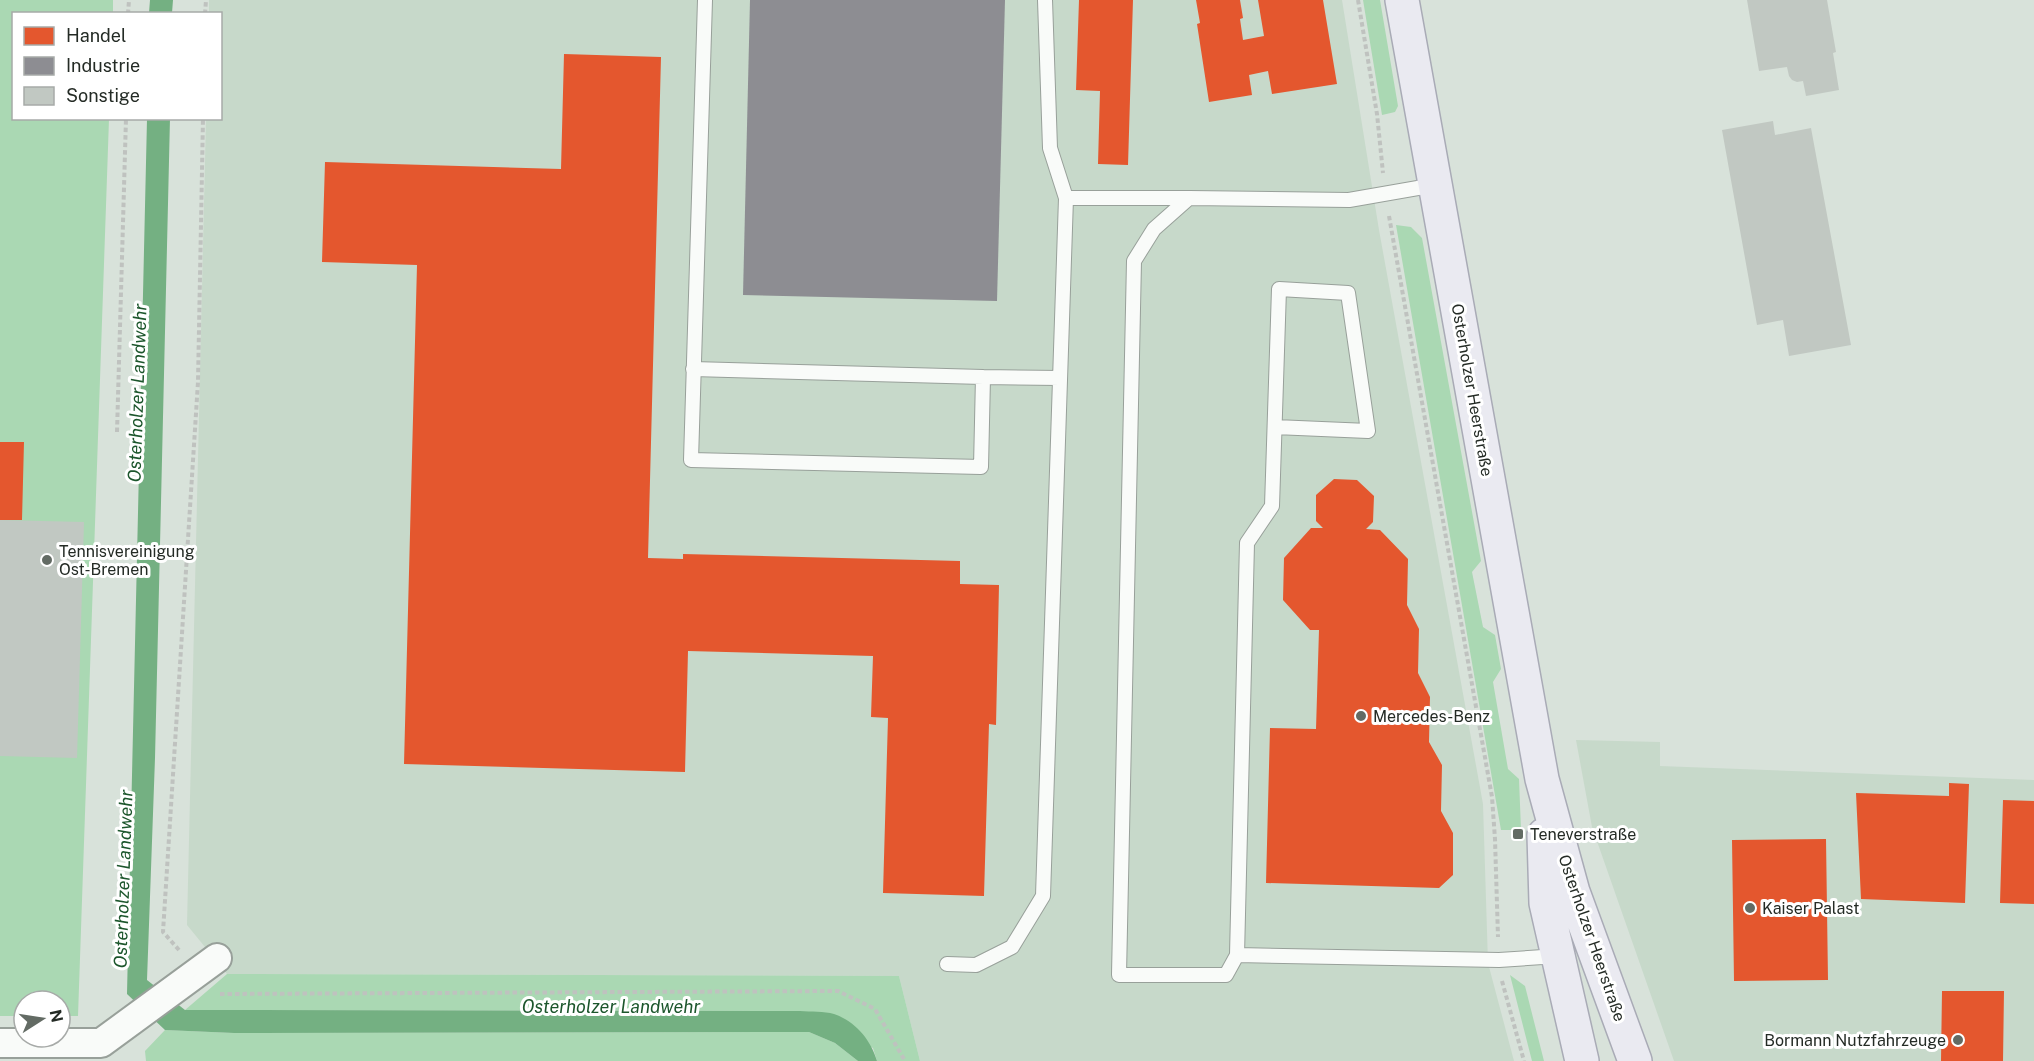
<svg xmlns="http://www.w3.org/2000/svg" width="2034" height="1061" font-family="'Public Sans',sans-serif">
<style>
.built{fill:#c7d9ca}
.green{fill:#aad8b3}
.water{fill:#74b082}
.shops{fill:#e4572e}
.industry{fill:#8d8d92}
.building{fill:#c1c8c2}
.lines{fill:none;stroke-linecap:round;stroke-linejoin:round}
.lane-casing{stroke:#98a09a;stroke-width:16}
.street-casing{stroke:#98a09a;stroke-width:32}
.primary-casing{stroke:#a9abb6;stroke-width:36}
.path{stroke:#bfc2bf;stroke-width:4;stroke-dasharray:4.5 3;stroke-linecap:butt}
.lane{stroke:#f9fbf9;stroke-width:14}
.street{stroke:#f9fbf9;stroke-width:28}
.primary{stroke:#eaeaf1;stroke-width:33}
.poi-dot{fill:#636b64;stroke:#fff;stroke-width:2}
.labels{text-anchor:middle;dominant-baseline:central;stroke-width:6;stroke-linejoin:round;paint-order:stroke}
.street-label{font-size:16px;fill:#242b25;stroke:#fff}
.poi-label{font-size:16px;fill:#242b25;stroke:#fff;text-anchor:start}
.water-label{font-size:18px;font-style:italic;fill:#1c562c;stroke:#fff}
</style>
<rect width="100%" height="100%" fill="#d8e2da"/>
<path class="built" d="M 209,0 L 1342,0 L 1379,230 L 1483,804 L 1488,963 L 1514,1061 L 920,1061 L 899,976 L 227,974 L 187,925 L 206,119 L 220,118 L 220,14 L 209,13 Z
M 1576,740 L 1660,742 L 1660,766 L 2034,780 L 2034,1061 L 1674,1061 L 1592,827 Z"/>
<path class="green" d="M 0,0 L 113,0 L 113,13 L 14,14 L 14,118 L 109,119 L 78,1016 L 60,1016 L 60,1001 L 24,1001 L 24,1016 L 0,1016 Z
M 1363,0 L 1380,0 L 1398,106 L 1395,112 L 1382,115 Z
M 1396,225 L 1411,227 L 1422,238 L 1481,561 L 1472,572 L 1483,627 L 1495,635 L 1501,669 L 1493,682 L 1508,769 L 1519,779 L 1521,830 L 1501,830 Z
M 227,974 L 899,976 L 920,1061 L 877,1061 L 873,1048 L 800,1011 L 185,1010 Z
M 1510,975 L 1525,986 L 1544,1061 L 1532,1061 Z
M 165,1030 L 234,1033 L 809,1032 L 835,1043 L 858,1061 L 146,1061 L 145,1051 Z"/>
<path class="water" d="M 150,0 L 173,0 L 172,13 L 149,13 Z
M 170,118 L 155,758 L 147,980 L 185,1010 L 800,1011 C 811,1012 824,1011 834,1014 C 855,1021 871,1040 877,1061 L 858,1061 L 835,1043 L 809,1032 L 234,1033 L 165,1030 L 127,994 L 147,119 Z"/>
<path class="shops" d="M 1079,0 L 1133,0 L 1128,165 L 1098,164 L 1100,91 L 1076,90 Z
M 1196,0 L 1240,0 L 1243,18 L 1240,19 L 1243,40 L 1264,36 L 1258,0 L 1323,0 L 1337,84 L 1272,94 L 1268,71 L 1249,75 L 1252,95 L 1209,102 L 1197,24 L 1200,23 Z
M 564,54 L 661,57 L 648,558 L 683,559 L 683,554 L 960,561 L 960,584 L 999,585 L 996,725 L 989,724 L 984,896 L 883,893 L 888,718 L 871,717 L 873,656 L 688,651 L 685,772 L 404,764 L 417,265 L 322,262 L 325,162 L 561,169 Z
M 0,442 L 24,442 L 22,520 L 0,520 Z
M 1334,479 L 1357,480 L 1374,496 L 1373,522 L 1366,529 L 1380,530 L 1408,559 L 1407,605 L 1419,629 L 1418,673 L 1430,697 L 1429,742 L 1442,765 L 1441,811 L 1453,833 L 1453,875 L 1439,888 L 1266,883 L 1270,728 L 1316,729 L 1319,630 L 1310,630 L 1283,600 L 1284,558 L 1311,528 L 1323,528 L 1316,521 L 1316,495 Z
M 1949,783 L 1969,784 L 1965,903 L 1861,899 L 1856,793 L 1949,796 Z
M 2003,800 L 2034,801 L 2034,904 L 2000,903 Z
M 1826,839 L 1828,980 L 1734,981 L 1732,840 Z
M 1942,991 L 2004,991 L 2003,1061 L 1941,1061 Z"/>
<path class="industry" d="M 750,0 L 1005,0 L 997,301 L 743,295 Z"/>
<path class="building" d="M 1747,0 L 1827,0 L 1836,52 L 1833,53 L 1839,90 L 1806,96 L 1803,81 L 1797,82 L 1792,80 L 1789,76 L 1787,67 L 1759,71 Z
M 1773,121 L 1775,135 L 1811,128 L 1851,345 L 1789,356 L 1783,320 L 1757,325 L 1722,130 Z
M 0,520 L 84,522 L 77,758 L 0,756 Z"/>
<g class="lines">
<defs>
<path id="lane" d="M 1045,0 L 1050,148 L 1066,198
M 1435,185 L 1349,200 L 1189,198 L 1154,229 L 1134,261 L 1119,975 L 1226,975 L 1237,955 L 1499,960 L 1558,956
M 693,369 L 983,377 L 981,467 L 691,460 L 705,0
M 983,377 L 1060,378
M 1237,955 L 1247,543 L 1272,506 L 1279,289 L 1348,293 L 1368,431 L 1275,427
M 947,964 L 976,965 L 1012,947 L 1043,896 L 1066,198 L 1189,198"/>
<path id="street" d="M 0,1043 L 101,1043 L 217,958"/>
<path id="primary" d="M 1402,0 L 1542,779 L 1573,892 L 1635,1061
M 1544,835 L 1546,903 L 1582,1061"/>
</defs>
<use href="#lane" class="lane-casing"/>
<use href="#street" class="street-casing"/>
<use href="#primary" class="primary-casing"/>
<path class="path" d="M 1358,0 L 1377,114 L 1383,173
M 128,14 L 129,0
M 205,14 L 206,0
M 1389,216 L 1492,797 L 1495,839 L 1498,937
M 117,432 L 126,118
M 179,950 L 163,932 L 198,382 L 203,118
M 1502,981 L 1524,1061
M 220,994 L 838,991 L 875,1009 L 905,1061"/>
<use href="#lane" class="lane"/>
<use href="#street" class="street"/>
<use href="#primary" class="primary"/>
</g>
<g class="poi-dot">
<circle cx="47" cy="560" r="6"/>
<circle cx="1361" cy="716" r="6"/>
<rect x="1512" y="828" width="12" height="12" rx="3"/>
<circle cx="1750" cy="908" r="6"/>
<circle cx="1958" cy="1040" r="6"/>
</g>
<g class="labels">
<g class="street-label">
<text transform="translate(1472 390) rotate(80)">Osterholzer Heerstraße</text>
<text transform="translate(1592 938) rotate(71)">Osterholzer Heerstraße</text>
</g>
<g class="poi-label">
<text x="59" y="551">Tennisvereinigung<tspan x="59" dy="18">Ost-Bremen</tspan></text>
<text x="1373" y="716">Mercedes-Benz</text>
<text x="1530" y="834">Teneverstraße</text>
<text x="1762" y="908">Kaiser Palast</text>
<text x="1946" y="1040" text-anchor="end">Bormann Nutzfahrzeuge</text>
</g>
<g class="water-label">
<text transform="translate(137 393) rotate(-88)">Osterholzer Landwehr</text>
<text transform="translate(123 879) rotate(-88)">Osterholzer Landwehr</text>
<text x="611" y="1006">Osterholzer Landwehr</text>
</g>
</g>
<rect x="12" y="12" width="210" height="108" fill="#ffffff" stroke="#a7aaa8" stroke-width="1.5"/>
<rect x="24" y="27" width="30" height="18" fill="#e4572e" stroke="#a7aaa8" stroke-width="1.5"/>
<text x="66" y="42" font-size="18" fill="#242b25">Handel</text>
<rect x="24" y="57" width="30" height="18" fill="#8d8d92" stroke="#a7aaa8" stroke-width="1.5"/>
<text x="66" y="72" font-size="18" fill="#242b25">Industrie</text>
<rect x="24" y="87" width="30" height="18" fill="#c1c8c2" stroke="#a7aaa8" stroke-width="1.5"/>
<text x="66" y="102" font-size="18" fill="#242b25">Sonstige</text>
<g transform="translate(42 1019) rotate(78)"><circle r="28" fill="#ffffff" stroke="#a7aaa8" stroke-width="1.5"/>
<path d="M0-4.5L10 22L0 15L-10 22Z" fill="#636b64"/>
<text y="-9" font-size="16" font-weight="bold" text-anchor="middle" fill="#242b25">N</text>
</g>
</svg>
